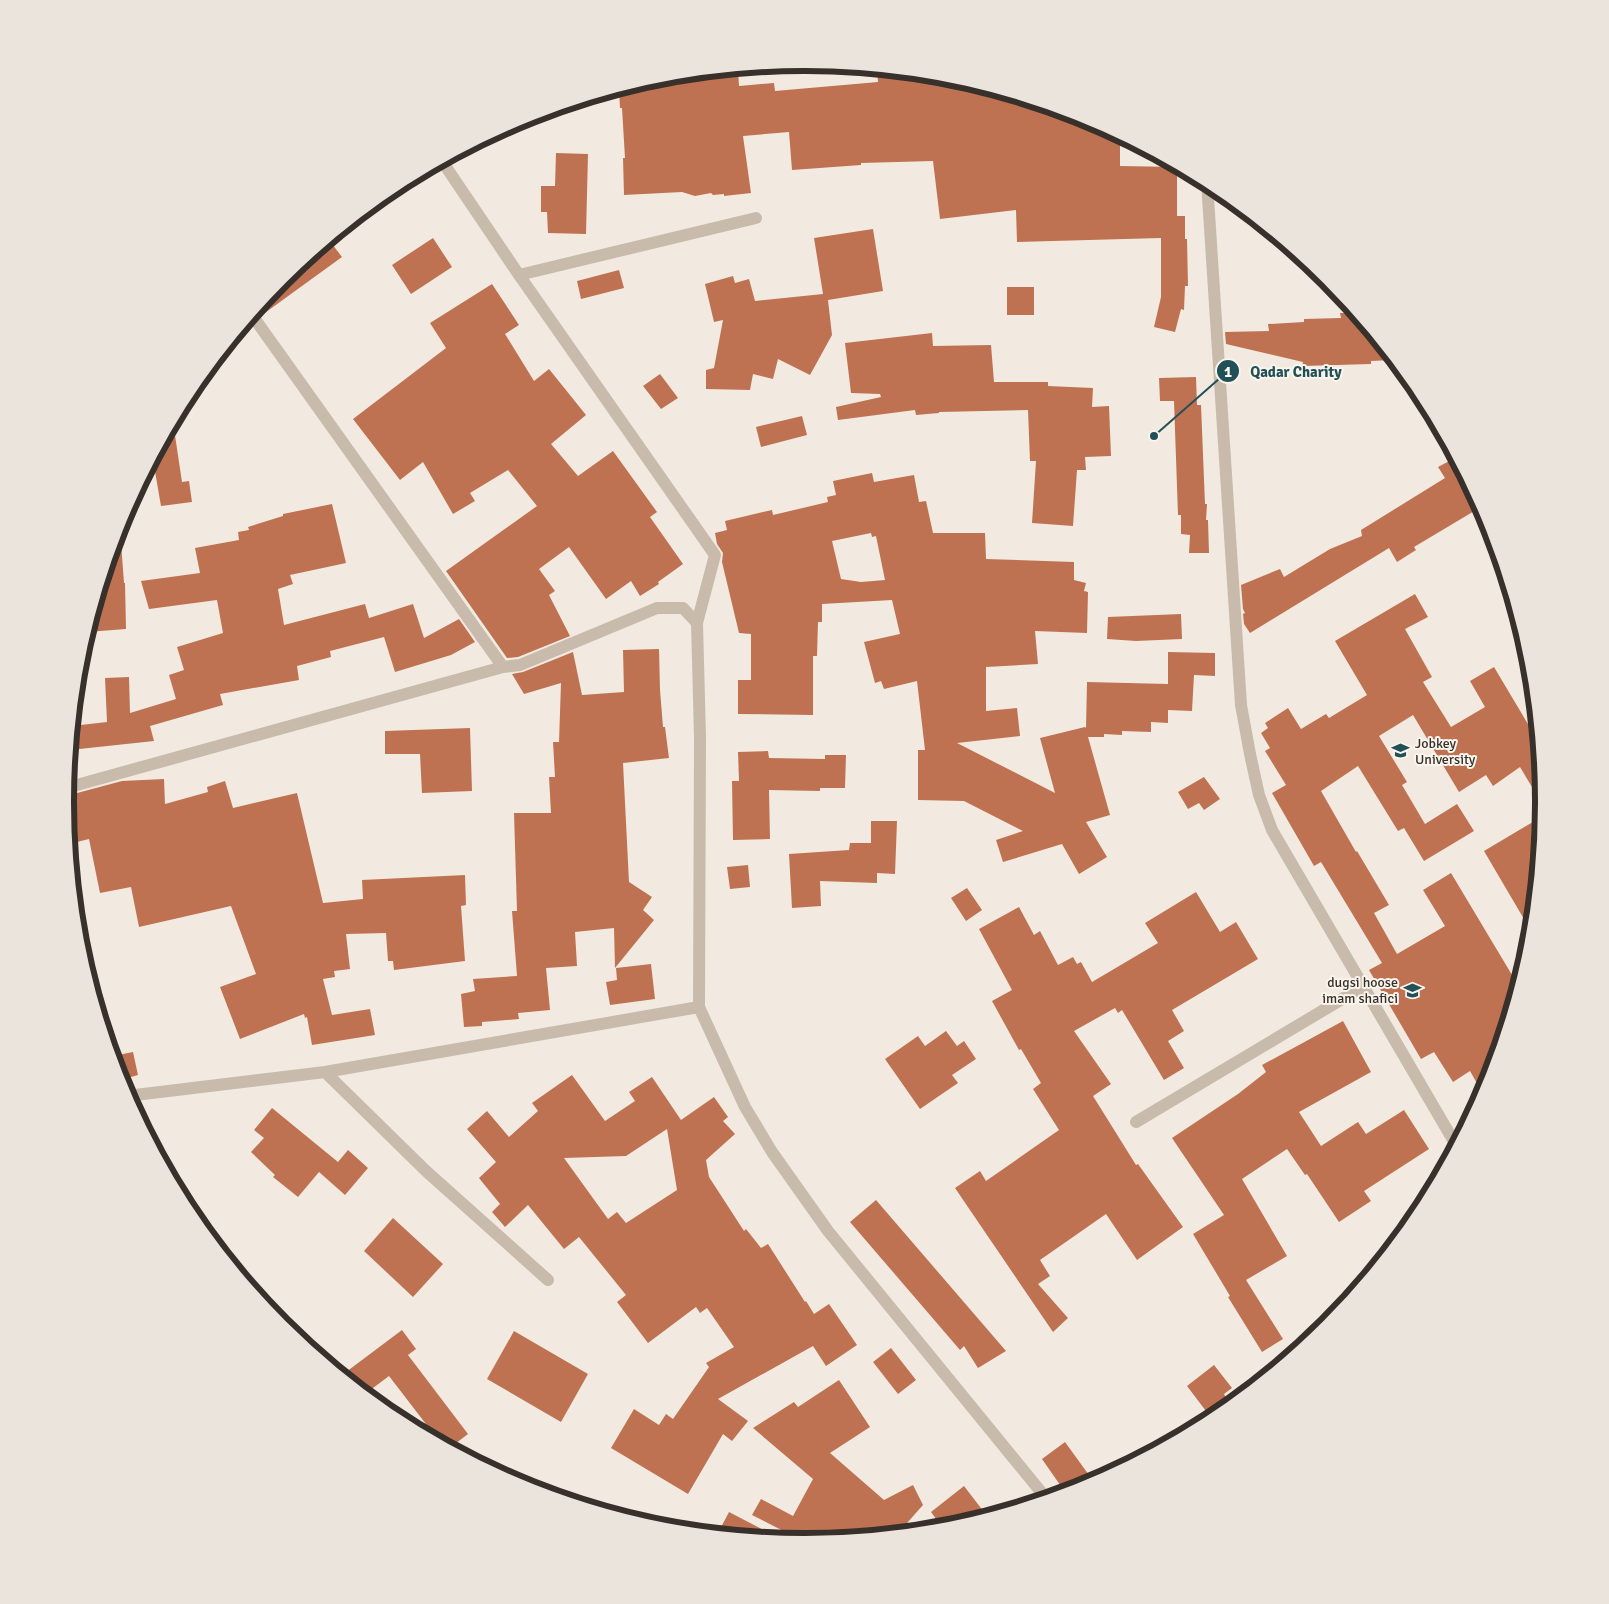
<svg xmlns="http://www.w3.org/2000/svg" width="1609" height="1604" font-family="Signika,sans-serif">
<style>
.building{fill:#bf7251;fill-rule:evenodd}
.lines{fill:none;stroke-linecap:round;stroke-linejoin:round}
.minor{stroke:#c9bbac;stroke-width:12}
.labels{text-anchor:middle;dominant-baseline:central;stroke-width:4;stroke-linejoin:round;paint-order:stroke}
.poi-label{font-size:14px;fill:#38302a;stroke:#f9f4ec;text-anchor:start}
.rim{fill:none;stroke:#38302a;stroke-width:6}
.leader{fill:none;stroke:#225057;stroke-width:2}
.callout-dot{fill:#225057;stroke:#f9f4ec;stroke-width:2}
.mark-label{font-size:15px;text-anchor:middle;font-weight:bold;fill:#fff}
.callout-label{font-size:15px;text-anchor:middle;font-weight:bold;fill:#225057;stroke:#f9f4ec;stroke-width:4;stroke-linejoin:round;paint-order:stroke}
</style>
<rect width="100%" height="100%" fill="#f2eae0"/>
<path class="building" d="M 738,69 L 739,86 L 774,83 L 775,91 L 878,82 L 877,70 L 949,77 L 1088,119 L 1120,136 L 1120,166 L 1177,167 L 1177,216 L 1185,216 L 1185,239 L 1187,239 L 1188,286 L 1185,286 L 1184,310 L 1181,309 L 1175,332 L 1154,327 L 1161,297 L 1161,238 L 1017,242 L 1016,210 L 940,219 L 933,161 L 861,163 L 861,165 L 792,170 L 789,132 L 743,136 L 751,193 L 724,196 L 724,194 L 713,195 L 711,193 L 695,196 L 682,192 L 624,195 L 623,158 L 625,158 L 622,108 L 620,108 L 619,89 L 661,77 Z
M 556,153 L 588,154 L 586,234 L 548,233 L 547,212 L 541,212 L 541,186 L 555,186 Z
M 873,229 L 883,291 L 828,300 L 832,335 L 810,375 L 778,359 L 773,379 L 753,374 L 750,390 L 706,389 L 706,370 L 714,368 L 723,320 L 714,322 L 705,284 L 733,276 L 735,283 L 749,279 L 755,301 L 823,294 L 814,238 Z
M 433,238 L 452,267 L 411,294 L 392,265 Z
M 329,240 L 342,257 L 262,315 L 257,309 L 282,279 Z
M 619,270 L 624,288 L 581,299 L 577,281 Z
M 492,284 L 519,325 L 505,334 L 534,381 L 549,369 L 586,415 L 551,444 L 578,476 L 613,451 L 657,512 L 650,517 L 683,564 L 658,582 L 659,584 L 640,596 L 631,581 L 606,599 L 569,547 L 539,569 L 555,591 L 549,595 L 570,636 L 518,657 L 507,658 L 446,571 L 537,506 L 508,470 L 470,493 L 475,501 L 453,514 L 423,462 L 400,480 L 353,419 L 446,348 L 430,323 Z
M 1007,287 L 1034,287 L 1034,315 L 1007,315 Z
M 1340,313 L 1355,313 L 1393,360 L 1371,361 L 1371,364 L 1302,366 L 1303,362 L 1226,344 L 1225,332 L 1269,331 L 1268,324 L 1304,322 L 1304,319 L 1341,318 Z
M 932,333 L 933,346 L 991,345 L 994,382 L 1048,382 L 1048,386 L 1093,388 L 1092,407 L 1109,406 L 1111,456 L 1085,457 L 1086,470 L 1077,470 L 1073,526 L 1032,523 L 1036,461 L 1030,461 L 1028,410 L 939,412 L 939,413 L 916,415 L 915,410 L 838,420 L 836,407 L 881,397 L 880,394 L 851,393 L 845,343 Z
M 660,374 L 678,398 L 661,409 L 643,386 Z
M 1196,377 L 1197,405 L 1201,405 L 1205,504 L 1207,504 L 1206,520 L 1208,520 L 1209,553 L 1189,553 L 1190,535 L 1181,534 L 1181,515 L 1178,515 L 1174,401 L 1160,401 L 1159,378 Z
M 802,416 L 807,435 L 761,447 L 756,427 Z
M 173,422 L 182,482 L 189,481 L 192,502 L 161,506 L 153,460 Z
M 1455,458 L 1481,507 L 1414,547 L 1416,550 L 1397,562 L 1389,548 L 1250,633 L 1244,624 L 1243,614 L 1245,613 L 1243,609 L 1241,585 L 1280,569 L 1284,577 L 1330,549 L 1362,536 L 1361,530 L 1445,478 L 1438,467 Z
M 872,473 L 874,482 L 914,475 L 919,502 L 926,501 L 933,533 L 985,533 L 986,559 L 1074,562 L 1074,580 L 1086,583 L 1084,591 L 1088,592 L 1087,633 L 1035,631 L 1038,664 L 986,667 L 986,711 L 1017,708 L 1020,736 L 957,743 L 1055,793 L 1040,738 L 1085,727 L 1086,728 L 1087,682 L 1168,684 L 1168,652 L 1215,653 L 1215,676 L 1194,675 L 1192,711 L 1168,710 L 1168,723 L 1151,722 L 1151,732 L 1122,731 L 1122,735 L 1104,734 L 1104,737 L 1088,737 L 1110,815 L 1086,822 L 1107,857 L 1079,874 L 1062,844 L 1003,862 L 996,840 L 1023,831 L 964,801 L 918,800 L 918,750 L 925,750 L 917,681 L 884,689 L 881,681 L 875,683 L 864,642 L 900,634 L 892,600 L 822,604 L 822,622 L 818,622 L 817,656 L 813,656 L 813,715 L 738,714 L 738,680 L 751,680 L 751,634 L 739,633 L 722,562 L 723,553 L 717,544 L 715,533 L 727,530 L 725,521 L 772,510 L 773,515 L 828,502 L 827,497 L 836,495 L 833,481 ZM 871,533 L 872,537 L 876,536 L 885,580 L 861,582 L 841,579 L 832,541 Z
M 332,504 L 346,563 L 290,575 L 293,584 L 278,589 L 284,625 L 365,604 L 369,618 L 413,604 L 424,638 L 459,619 L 475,642 L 451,655 L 395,672 L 384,637 L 330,651 L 331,657 L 297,666 L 299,680 L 220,694 L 223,705 L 150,726 L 154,741 L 70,750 L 72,726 L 107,722 L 105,678 L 129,677 L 130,713 L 176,699 L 169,675 L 184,670 L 177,647 L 223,633 L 217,600 L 149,609 L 141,581 L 200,573 L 195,548 L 239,540 L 238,532 L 249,530 L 248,527 L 283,516 L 283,514 Z
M 118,529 L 120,529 L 124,583 L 125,583 L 126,629 L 87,632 Z
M 1415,594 L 1428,617 L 1405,629 L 1432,677 L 1423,682 L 1451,727 L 1485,707 L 1470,681 L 1494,667 L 1538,741 L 1544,807 L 1520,767 L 1493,786 L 1486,775 L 1459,792 L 1413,715 L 1379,736 L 1407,782 L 1402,785 L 1425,824 L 1457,804 L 1474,831 L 1424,861 L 1404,828 L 1398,831 L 1358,766 L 1321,791 L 1356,852 L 1357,851 L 1389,905 L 1374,913 L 1397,954 L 1445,926 L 1423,890 L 1451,873 L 1518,985 L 1488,1085 L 1483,1094 L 1470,1071 L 1453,1082 L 1434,1052 L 1421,1059 L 1369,970 L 1382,963 L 1321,862 L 1314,866 L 1272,793 L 1286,785 L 1265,751 L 1270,748 L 1261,733 L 1268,728 L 1265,723 L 1288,708 L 1301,729 L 1326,714 L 1329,718 L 1367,695 L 1335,641 Z
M 1181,614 L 1182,639 L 1136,641 L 1107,639 L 1108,617 Z
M 659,649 L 660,690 L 663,727 L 665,727 L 669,758 L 623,763 L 629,882 L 652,897 L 643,910 L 654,920 L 615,968 L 614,928 L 575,932 L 577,966 L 546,968 L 550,1010 L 518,1013 L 519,1019 L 482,1022 L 482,1026 L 464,1027 L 461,994 L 475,991 L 473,979 L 517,976 L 512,911 L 517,911 L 514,813 L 551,813 L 549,777 L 555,777 L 553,742 L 559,742 L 561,683 L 524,694 L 512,674 L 523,672 L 573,652 L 582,695 L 624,692 L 623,650 Z
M 470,728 L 472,791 L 422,793 L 420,754 L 385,754 L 385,731 Z
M 768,751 L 769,758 L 825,759 L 825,755 L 846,755 L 845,788 L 820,788 L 820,791 L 769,790 L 770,839 L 733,840 L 732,781 L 739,781 L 738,752 Z
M 1204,777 L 1220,799 L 1204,810 L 1199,803 L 1188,809 L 1178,792 Z
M 164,779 L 165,804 L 208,792 L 207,787 L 225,781 L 233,808 L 297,793 L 323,903 L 363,899 L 362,880 L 465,875 L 466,905 L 461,906 L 465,961 L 394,970 L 393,961 L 388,961 L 386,933 L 346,934 L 350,969 L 334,971 L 335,977 L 323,979 L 332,1015 L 370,1009 L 375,1035 L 312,1045 L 307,1017 L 305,1018 L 304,1014 L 240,1039 L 220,987 L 256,974 L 231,906 L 139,927 L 131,887 L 100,893 L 89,839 L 69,844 L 66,796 L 122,781 Z
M 1543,816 L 1539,855 L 1531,931 L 1484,851 Z
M 871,821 L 897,821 L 895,874 L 877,873 L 877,883 L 820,881 L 821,906 L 792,908 L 789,854 L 849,850 L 850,843 L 871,843 Z
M 748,865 L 750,887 L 730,889 L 727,867 Z
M 967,888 L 982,910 L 966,921 L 951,898 Z
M 1196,892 L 1220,932 L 1236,922 L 1258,959 L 1172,1010 L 1184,1031 L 1168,1041 L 1184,1068 L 1164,1080 L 1122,1010 L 1118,1013 L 1115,1008 L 1074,1031 L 1111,1084 L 1093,1096 L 1136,1165 L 1138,1164 L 1183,1227 L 1137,1260 L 1106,1214 L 1040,1260 L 1050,1276 L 1038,1284 L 1068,1318 L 1053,1332 L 955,1188 L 980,1171 L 986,1181 L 1059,1130 L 1033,1089 L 1041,1083 L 1021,1049 L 1019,1050 L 992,1001 L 1012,990 L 979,929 L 1019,907 L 1034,935 L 1040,931 L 1058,965 L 1073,957 L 1077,964 L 1081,962 L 1092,982 L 1158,943 L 1145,923 Z
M 651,964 L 655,999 L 610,1005 L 606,982 L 617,980 L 616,968 Z
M 1343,1021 L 1371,1072 L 1299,1112 L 1321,1146 L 1358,1122 L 1366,1134 L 1404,1110 L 1429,1149 L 1364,1191 L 1371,1201 L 1339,1222 L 1307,1174 L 1305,1175 L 1287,1149 L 1242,1179 L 1287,1256 L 1246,1280 L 1283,1339 L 1262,1352 L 1228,1297 L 1230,1296 L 1193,1234 L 1224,1215 L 1172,1138 L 1238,1094 L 1266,1072 L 1262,1065 Z
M 946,1031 L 957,1046 L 964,1041 L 976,1059 L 952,1075 L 958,1083 L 920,1109 L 885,1059 L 918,1036 L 925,1046 Z
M 133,1052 L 138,1075 L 120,1080 L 113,1056 Z
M 572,1075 L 605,1121 L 635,1101 L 629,1092 L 652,1077 L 681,1120 L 714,1097 L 728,1117 L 723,1121 L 735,1134 L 706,1160 L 709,1177 L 744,1231 L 746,1229 L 761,1248 L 768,1244 L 805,1302 L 806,1301 L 814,1314 L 829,1304 L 857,1345 L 826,1366 L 813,1346 L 718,1399 L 748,1421 L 732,1441 L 723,1434 L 688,1494 L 611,1448 L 634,1409 L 659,1425 L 666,1414 L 673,1419 L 709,1367 L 706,1363 L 734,1347 L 707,1308 L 700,1313 L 696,1307 L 648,1343 L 617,1302 L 626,1295 L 579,1237 L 564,1249 L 528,1205 L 505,1227 L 492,1212 L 500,1204 L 479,1178 L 496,1162 L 467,1129 L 487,1111 L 509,1137 L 538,1111 L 532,1103 ZM 667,1129 L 677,1190 L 626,1223 L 617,1212 L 608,1219 L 564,1158 L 626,1156 Z
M 272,1108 L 338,1162 L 348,1150 L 368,1168 L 345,1195 L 319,1172 L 298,1197 L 273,1177 L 275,1175 L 251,1152 L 264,1138 L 254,1130 Z
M 876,1200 L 1006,1351 L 978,1368 L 964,1346 L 960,1350 L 850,1222 Z
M 393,1218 L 443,1264 L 413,1297 L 364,1251 Z
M 402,1330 L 416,1349 L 408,1355 L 468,1434 L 451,1447 L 423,1432 L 429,1428 L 389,1376 L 365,1394 L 342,1375 Z
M 514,1331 L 588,1374 L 561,1422 L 487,1379 Z
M 891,1348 L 916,1380 L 898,1394 L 873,1362 Z
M 1214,1365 L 1232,1388 L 1224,1394 L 1230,1405 L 1212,1419 L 1187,1386 Z
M 839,1380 L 870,1427 L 830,1453 L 884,1500 L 913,1485 L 923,1505 L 899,1532 L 803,1541 L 752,1515 L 761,1499 L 793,1516 L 813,1479 L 753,1428 L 794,1402 L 798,1407 Z
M 1065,1442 L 1094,1482 L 1065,1492 L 1042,1459 Z
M 964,1486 L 987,1516 L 943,1528 L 931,1512 Z
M 729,1512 L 779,1538 L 779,1539 L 718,1533 Z"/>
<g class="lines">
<path class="minor" d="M 442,161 L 519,275 L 715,555 L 697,623
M 1207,182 L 1241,705 L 1250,754 L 1259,795 L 1272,830 L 1456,1145
M 519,275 L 756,218
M 252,315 L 503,667
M 66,788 L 503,667 L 520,665 L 657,608 L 683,608 L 697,623 L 700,737 L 699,1007 L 745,1107 L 772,1152 L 828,1231 L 1046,1498
M 325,1072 L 426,1171 L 548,1280
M 127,1096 L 325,1072 L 699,1007
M 1136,1122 L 1364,986"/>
</g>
<defs>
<symbol id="university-bare" viewBox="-9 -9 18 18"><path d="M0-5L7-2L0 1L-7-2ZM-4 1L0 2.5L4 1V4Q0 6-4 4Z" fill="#225057" stroke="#f9f4ec" stroke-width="2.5" paint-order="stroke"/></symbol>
<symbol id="school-bare" viewBox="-9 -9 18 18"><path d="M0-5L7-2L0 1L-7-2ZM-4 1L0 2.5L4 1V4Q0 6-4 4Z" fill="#225057" stroke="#f9f4ec" stroke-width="2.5" paint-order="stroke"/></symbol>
</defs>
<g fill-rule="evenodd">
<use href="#university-bare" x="1388" y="738" width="25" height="25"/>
<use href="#school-bare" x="1400" y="978" width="25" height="25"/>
</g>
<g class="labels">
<g class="poi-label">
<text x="1415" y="743">Jobkey<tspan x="1415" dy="16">University</tspan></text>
<text x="1398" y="982" text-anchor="end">dugsi hoose<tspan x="1398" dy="16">imam shafici</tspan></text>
</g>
</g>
<path d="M0 0H1609V1604H0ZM804 71H805A730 730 0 0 1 1535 801V803A730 730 0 0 1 805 1533H804A730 730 0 0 1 74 803V801A730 730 0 0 1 804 71Z" fill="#eae4dc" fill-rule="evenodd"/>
<path class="rim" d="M804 71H805A730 730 0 0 1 1535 801V803A730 730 0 0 1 805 1533H804A730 730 0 0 1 74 803V801A730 730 0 0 1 804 71Z"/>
<path class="leader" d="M1154 436L1228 371"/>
<g class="callout-dot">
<circle cx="1154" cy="436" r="5"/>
<circle cx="1228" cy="371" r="12"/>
</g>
<g class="mark-label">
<text x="1228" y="377">1</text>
</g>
<g class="callout-label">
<text x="1296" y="377">Qadar Charity</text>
</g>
</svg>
